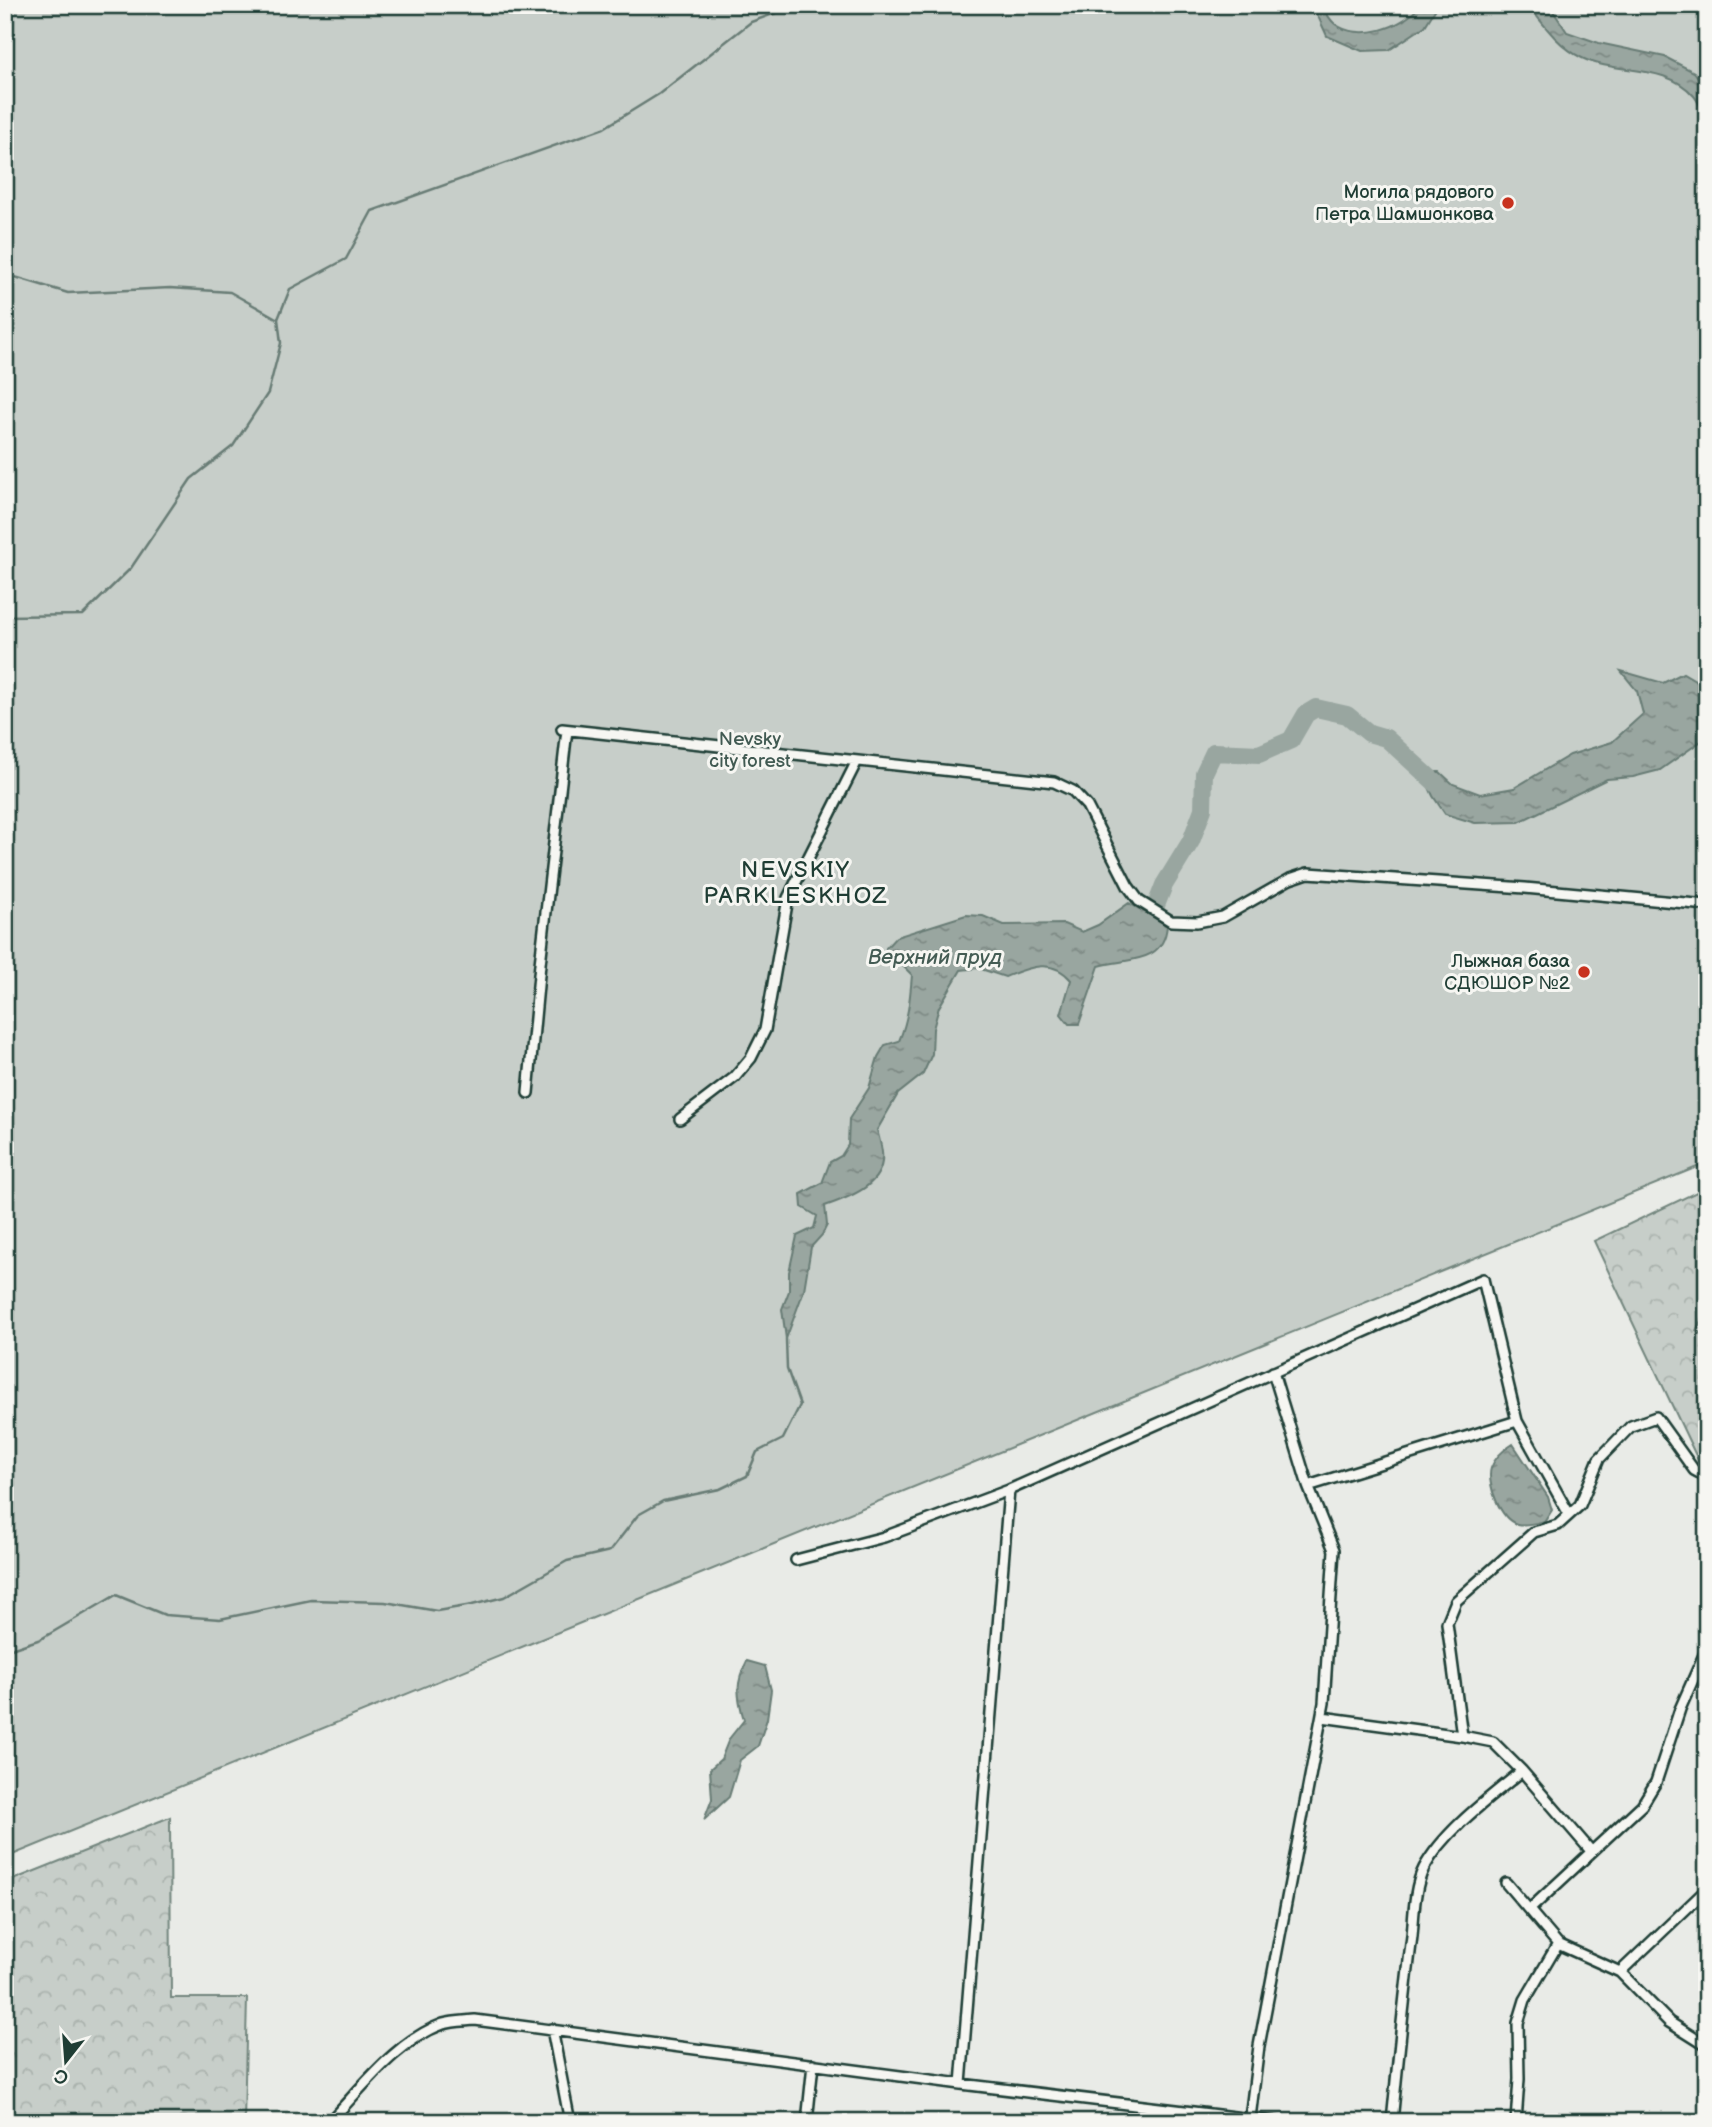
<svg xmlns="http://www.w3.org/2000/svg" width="1712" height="2127" font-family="'Balsamiq Sans',sans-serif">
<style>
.forest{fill:url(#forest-crowns);stroke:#73867e;stroke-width:2}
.park{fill:#c7cec9;stroke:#73867e;stroke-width:2}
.water{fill:url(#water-ripples);stroke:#687c75;stroke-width:2}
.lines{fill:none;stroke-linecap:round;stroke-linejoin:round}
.stream{stroke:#687c75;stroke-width:2.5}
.river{stroke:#99a6a0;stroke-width:18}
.street-casing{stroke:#1f3d34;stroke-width:14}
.street{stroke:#f6f6f2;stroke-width:9}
.poi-dot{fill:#c8321e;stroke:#f6f6f2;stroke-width:2.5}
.labels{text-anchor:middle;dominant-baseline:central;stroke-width:6;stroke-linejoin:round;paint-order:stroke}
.poi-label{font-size:19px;fill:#1f3d34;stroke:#f6f6f2;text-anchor:end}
.park-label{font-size:19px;fill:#415a52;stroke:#f6f6f2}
.water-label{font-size:21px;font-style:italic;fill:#445c54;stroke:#f6f6f2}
.quarter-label{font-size:23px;letter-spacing:2px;fill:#1f3d34;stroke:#f6f6f2}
</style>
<defs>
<pattern id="forest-crowns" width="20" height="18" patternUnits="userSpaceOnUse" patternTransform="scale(1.75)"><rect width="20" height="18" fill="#c7cec9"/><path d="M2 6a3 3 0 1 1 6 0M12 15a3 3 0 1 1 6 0" fill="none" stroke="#aab2ad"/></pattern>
<pattern id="water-ripples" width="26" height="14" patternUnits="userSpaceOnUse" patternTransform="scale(1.75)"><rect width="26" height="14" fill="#99a6a0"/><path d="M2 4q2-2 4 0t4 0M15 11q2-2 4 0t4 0" fill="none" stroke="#7c8883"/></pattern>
</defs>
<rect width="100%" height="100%" fill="#e9ebe7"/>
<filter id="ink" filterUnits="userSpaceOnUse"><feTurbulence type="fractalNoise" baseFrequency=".0143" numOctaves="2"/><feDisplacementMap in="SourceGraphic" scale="14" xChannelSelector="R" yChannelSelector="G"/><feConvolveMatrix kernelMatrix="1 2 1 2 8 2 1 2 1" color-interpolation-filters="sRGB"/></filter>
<g filter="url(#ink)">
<path class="forest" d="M 1707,1187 L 1707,1308 L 1696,1331 L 1707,1336 L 1707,1463 L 1699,1462 L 1594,1241 Z
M 170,1817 L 171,1998 L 247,1998 L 244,2122 L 5,2122 L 5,1883 Z"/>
<path class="park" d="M 5,5 L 1707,5 L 1707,1006 C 1704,1058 1707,1111 1707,1163 L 5,1858 Z"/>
<path class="water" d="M 1318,5 L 1322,5 C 1325,11 1330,20 1335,24 C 1359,42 1404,28 1420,5 L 1438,5 L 1425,26 L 1389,50 L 1362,51 L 1327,36 L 1316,12 Z
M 1528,5 L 1549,5 L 1567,32 L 1599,43 L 1665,57 L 1694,72 L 1707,89 L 1707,120 C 1703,112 1699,102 1694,96 C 1666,63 1617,75 1582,58 C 1559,47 1543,24 1528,5 Z
M 1621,671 L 1663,683 L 1683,673 L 1707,687 L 1707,737 L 1660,770 L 1633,777 L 1607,779 L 1519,822 L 1475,823 L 1445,814 L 1433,796 L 1422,772 L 1440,772 L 1453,784 L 1480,794 L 1514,788 L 1570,755 L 1612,742 L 1643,714 L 1637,691 Z
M 1129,903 L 1167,925 C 1164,964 1129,958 1099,966 L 1079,1024 L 1069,1024 L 1061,1014 L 1071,980 C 1051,957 1028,968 1005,977 L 978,968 L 961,970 L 939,1007 L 933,1029 L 932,1054 L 923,1074 L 898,1094 L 877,1130 C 879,1137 881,1144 882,1152 C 886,1185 850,1197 825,1206 L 827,1225 L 822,1235 L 811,1247 L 804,1290 L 786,1339 L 782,1309 L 789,1291 L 789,1272 L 797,1236 L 814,1228 L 817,1216 L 802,1207 L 801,1194 L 822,1183 L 830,1162 L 841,1156 L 848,1145 L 849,1119 L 869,1088 L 878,1057 L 885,1045 L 899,1041 C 908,1020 910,999 912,975 L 901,964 L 886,959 L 886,948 L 896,937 L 966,915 L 983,916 L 1004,925 L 1064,924 L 1082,932 L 1098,925 Z
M 1513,1444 L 1548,1497 L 1552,1510 L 1545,1521 C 1536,1523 1526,1526 1517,1524 C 1501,1520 1486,1484 1491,1468 C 1495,1457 1503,1450 1513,1444 Z
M 747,1661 L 765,1666 L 771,1690 L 767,1719 L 758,1746 L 740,1760 L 729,1797 L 704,1820 L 712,1799 L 710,1769 L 721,1759 L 729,1739 L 744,1720 C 737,1696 735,1684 747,1661 Z"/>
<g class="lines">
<path class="stream" d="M 5,274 L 68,293 L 170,288 L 230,292 L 278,319
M 5,616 L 83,615 L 131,568 L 191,479 L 233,446 L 268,393 L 281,343 L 278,319 L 290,289 L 346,259 L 372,211 L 604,128 L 659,94 L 751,22 L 798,5
M 5,1651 L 41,1639 L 116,1595 L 165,1615 L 220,1619 L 311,1600 L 385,1602 L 437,1611 L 472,1605 L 504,1597 L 567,1561 L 610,1551 L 638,1515 L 663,1501 L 720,1489 L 747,1476 L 757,1452 L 783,1439 L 800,1405 L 787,1369 L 786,1339"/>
<path class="river" d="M 1155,908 L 1164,885 L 1191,841 L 1203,809 L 1204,773 L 1214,752 L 1259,754 L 1291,740 L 1306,714 L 1316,708 L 1347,715 L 1369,733 L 1386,738 L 1439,786"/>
<defs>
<path id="street" d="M 562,729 L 1054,782 L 1073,791 L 1087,806 L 1128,886 L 1139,901 L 1171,921 L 1197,922 L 1223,917 L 1290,879 L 1308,873 L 1525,888 L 1707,905
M 528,1093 L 540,964 L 567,730
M 680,1119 L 735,1077 L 751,1058 L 765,1030 L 788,898 L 857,761
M 1308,1486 L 1517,1421
M 796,1560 L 884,1537 L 1009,1490 L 1483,1279 L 1517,1421 L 1569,1514
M 1322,1717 L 1462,1736 L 1493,1742 L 1522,1771 L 1591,1851
M 1462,1736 L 1447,1623 L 1456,1601 L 1534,1532 L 1558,1525 L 1580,1505 L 1599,1459 L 1631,1426 L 1656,1417 L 1694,1470 L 1707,1477
M 1506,1883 L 1558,1944 L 1620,1972 L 1669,2022 L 1707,2046
M 1529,1910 L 1642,1805 L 1656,1782 L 1680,1709 L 1707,1648
M 1620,1972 L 1707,1889
M 552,2029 L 570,2122
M 961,2084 L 1009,1490
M 1250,2118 L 1259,2046 L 1324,1703 L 1334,1550 L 1308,1486 L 1273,1372
M 329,2122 C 363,2087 396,2041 443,2024 C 453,2021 465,2021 475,2020 L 961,2084 L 1276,2122
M 807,2122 L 813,2064
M 1392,2122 C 1398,2060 1404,1998 1412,1936 C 1414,1915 1414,1887 1424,1868 C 1444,1831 1489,1798 1522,1771
M 1516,2122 L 1519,2079 L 1518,2023 L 1525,2000 L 1558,1944"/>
</defs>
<use href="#street" class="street-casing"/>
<use href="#street" class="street"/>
</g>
</g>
<g class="poi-dot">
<circle cx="1508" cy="203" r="7"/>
<circle cx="1584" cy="972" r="7"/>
</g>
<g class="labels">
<g class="poi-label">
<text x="1494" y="192">Могила рядового<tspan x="1494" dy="22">Петра Шамшонкова</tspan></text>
<text x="1570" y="961">Лыжная база<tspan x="1570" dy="22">СДЮШОР №2</tspan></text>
</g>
<g class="park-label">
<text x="750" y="739">Nevsky<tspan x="750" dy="22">city forest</tspan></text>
</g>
<g class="water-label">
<text x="935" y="957">Верхний пруд</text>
</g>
<g class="quarter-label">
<text x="796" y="870">NEVSKIY<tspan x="796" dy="26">PARKLESKHOZ</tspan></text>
</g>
</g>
<rect width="1712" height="2127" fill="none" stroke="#f6f6f2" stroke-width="28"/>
<rect x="14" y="14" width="1684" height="2099" fill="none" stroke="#1f3d34" stroke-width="2.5" filter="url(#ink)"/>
<g transform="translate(66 2061) rotate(197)" stroke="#f6f6f2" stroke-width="5" paint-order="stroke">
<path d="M0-5L12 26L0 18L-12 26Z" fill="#1f3d34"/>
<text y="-10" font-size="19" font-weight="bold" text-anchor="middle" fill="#1f3d34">С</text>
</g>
</svg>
